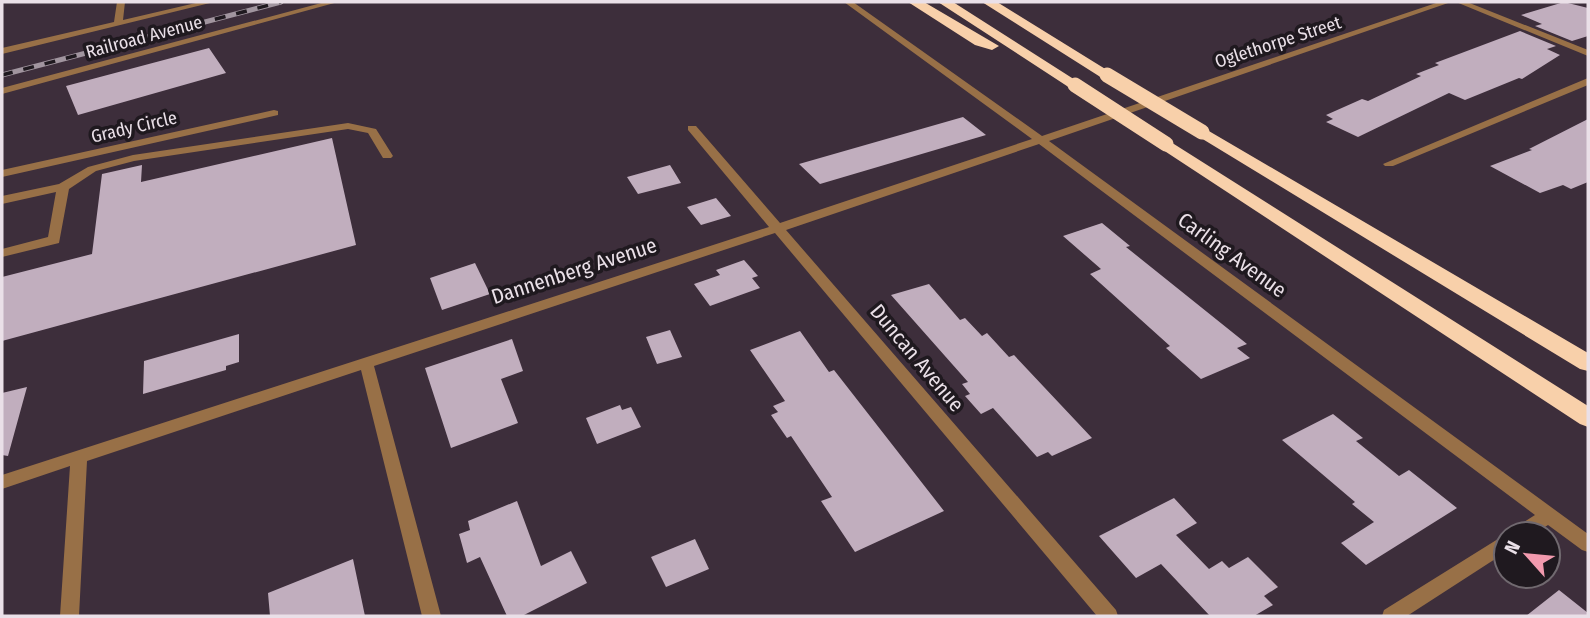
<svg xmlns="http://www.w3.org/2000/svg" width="1590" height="618" font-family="'Fira Sans Condensed',sans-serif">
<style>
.building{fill:#c1aebe}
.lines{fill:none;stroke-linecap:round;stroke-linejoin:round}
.lane{fill:#987047;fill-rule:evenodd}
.street{fill:#987047;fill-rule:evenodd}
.highway{fill:#f8d0aa;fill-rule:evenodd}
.rail-casing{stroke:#a1959f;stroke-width:5}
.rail{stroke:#1f191f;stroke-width:3.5;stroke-dasharray:11;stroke-linecap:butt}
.highway-bridge{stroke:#f8d0aa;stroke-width:15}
.labels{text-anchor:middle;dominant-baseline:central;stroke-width:7;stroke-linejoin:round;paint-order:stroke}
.far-street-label{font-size:18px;fill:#eae0e8;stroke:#1f191f}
.street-label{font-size:21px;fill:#eae0e8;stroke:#1f191f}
</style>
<rect width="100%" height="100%" fill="#3d2e3b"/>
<path class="building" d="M 1564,2 L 1588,8 L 1588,36 L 1572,41 L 1535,26 L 1542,24 L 1521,15 Z
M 1520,31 L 1556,46 L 1547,49 L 1560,55 L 1522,79 L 1519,78 L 1465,100 L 1449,93 L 1358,137 L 1326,122 L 1333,119 L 1326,115 L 1362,99 L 1368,101 L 1421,76 L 1416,74 L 1439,65 L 1435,63 Z
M 209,48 L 226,73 L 78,115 L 66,86 Z
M 963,117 L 986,135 L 820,184 L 799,164 Z
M 1588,119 L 1588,182 L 1571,189 L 1563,185 L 1540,193 L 1490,166 L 1532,150 L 1529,149 Z
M 332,138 L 356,245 L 2,341 L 2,277 L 92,254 L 102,174 L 142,165 L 141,182 Z
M 670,165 L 681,183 L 638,194 L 627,177 Z
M 716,198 L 731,216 L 701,225 L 687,207 Z
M 1102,223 L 1130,246 L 1126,247 L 1247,344 L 1237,348 L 1250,358 L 1201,379 L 1166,348 L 1170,346 L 1090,274 L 1101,269 L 1063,236 Z
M 744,260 L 758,276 L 752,278 L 760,288 L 710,306 L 694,284 L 720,275 L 716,270 Z
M 475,263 L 490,294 L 442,310 L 430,278 Z
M 929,284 L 960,320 L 965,318 L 982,336 L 987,333 L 1009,357 L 1014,355 L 1092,438 L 1052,456 L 1048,452 L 1037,457 L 993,408 L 981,414 L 965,396 L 970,394 L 962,384 L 968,382 L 891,295 Z
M 670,330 L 682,357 L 657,364 L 646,337 Z
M 800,331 L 829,372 L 834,370 L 944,511 L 855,552 L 821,501 L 832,497 L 791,436 L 787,438 L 771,415 L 778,412 L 773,406 L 785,401 L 750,350 Z
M 239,334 L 239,362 L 226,366 L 226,370 L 143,394 L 144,361 Z
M 512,339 L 523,371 L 501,379 L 518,423 L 451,448 L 425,368 Z
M 27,387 L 8,456 L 2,455 L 2,393 Z
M 620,405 L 622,410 L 631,407 L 641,427 L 597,444 L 586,418 Z
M 1333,414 L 1363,438 L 1356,441 L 1399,476 L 1409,470 L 1457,508 L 1366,565 L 1341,543 L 1374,522 L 1352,504 L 1355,502 L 1282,440 Z
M 1174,498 L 1197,523 L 1176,535 L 1209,569 L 1222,561 L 1229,568 L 1248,557 L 1278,587 L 1264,596 L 1273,605 L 1254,616 L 1210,616 L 1161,564 L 1136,578 L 1099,536 Z
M 517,501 L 541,566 L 571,551 L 587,583 L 522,616 L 507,616 L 480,557 L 467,563 L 459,534 L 470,530 L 468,521 Z
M 695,539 L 709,569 L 666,587 L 651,557 Z
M 353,559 L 365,616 L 270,616 L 268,593 Z
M 1559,590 L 1588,613 L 1588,616 L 1526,616 Z"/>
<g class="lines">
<path class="lane" d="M 117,2 L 125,2 L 123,20 L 200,2 L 214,2 L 2,54 L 2,48 L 114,22 Z
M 348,123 L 376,129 L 393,156 L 391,158 L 383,158 L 368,133 L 348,129 L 134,161 L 96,171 L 69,189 L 59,243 L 2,257 L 2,249 L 48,237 L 56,192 L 2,204 L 2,196 L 59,184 L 88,167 L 133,155 Z"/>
<path class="street" d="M 325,2 L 338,2 L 2,94 L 2,88 Z
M 844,2 L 853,2 L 1042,136 L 1439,2 L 1451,2 L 1049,141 L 1588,534 L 1588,552 L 1582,550 L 1548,525 L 1534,534 L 1510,534 L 1513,529 L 1535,515 L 1039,144 L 786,230 L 1116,610 L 1118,616 L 1097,616 L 775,233 L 374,366 L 441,616 L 422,616 L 361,370 L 87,461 L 79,616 L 60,616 L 70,466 L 2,489 L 2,475 L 769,227 L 688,130 L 688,126 L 696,126 L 780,223 L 1032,139 Z
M 1456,2 L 1467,2 L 1588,50 L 1588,56 Z
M 1588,78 L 1588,85 L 1393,166 L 1385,166 L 1383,164 Z
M 274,110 L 278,111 L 278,115 L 2,177 L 2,170 Z
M 1506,534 L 1506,552 L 1407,616 L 1382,616 L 1384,610 Z"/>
<path class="highway" d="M 908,2 L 924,2 L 999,46 L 992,50 L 975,45 Z
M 938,2 L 953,2 L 1083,85 L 1075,90 L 1070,88 Z
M 982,2 L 997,2 L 1115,75 L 1107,80 L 1102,78 Z
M 1202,127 L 1588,353 L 1588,371 L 1580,369 L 1196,135 L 1194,132 Z
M 1166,139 L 1588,406 L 1588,427 L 1580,424 L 1160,148 L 1158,144 Z"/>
<defs>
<path id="rail" d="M 2,75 L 281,2"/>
</defs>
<use href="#rail" class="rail-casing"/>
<use href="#rail" class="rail"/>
<path class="highway-bridge" d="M 1107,75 L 1202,132
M 1075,85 L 1166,144"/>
</g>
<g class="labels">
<g class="far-street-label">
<text transform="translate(144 37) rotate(-15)">Railroad Avenue</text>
<text transform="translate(1278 42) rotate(-18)">Oglethorpe Street</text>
<text transform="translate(134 127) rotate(-13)">Grady Circle</text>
</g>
<g class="street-label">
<text transform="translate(1232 255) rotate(36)">Carling Avenue</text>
<text transform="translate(574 271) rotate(-18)">Dannenberg Avenue</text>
<text transform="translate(917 358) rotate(50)">Duncan Avenue</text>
</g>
</g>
<rect width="1590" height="618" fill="none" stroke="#eae0e8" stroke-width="7"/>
<g transform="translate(1527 555) rotate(297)"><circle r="33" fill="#1f191f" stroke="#70696f" stroke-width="2"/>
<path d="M0-5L12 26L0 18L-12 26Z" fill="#f29aae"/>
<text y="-10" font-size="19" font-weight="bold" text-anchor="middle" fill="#eae0e8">N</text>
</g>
</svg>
